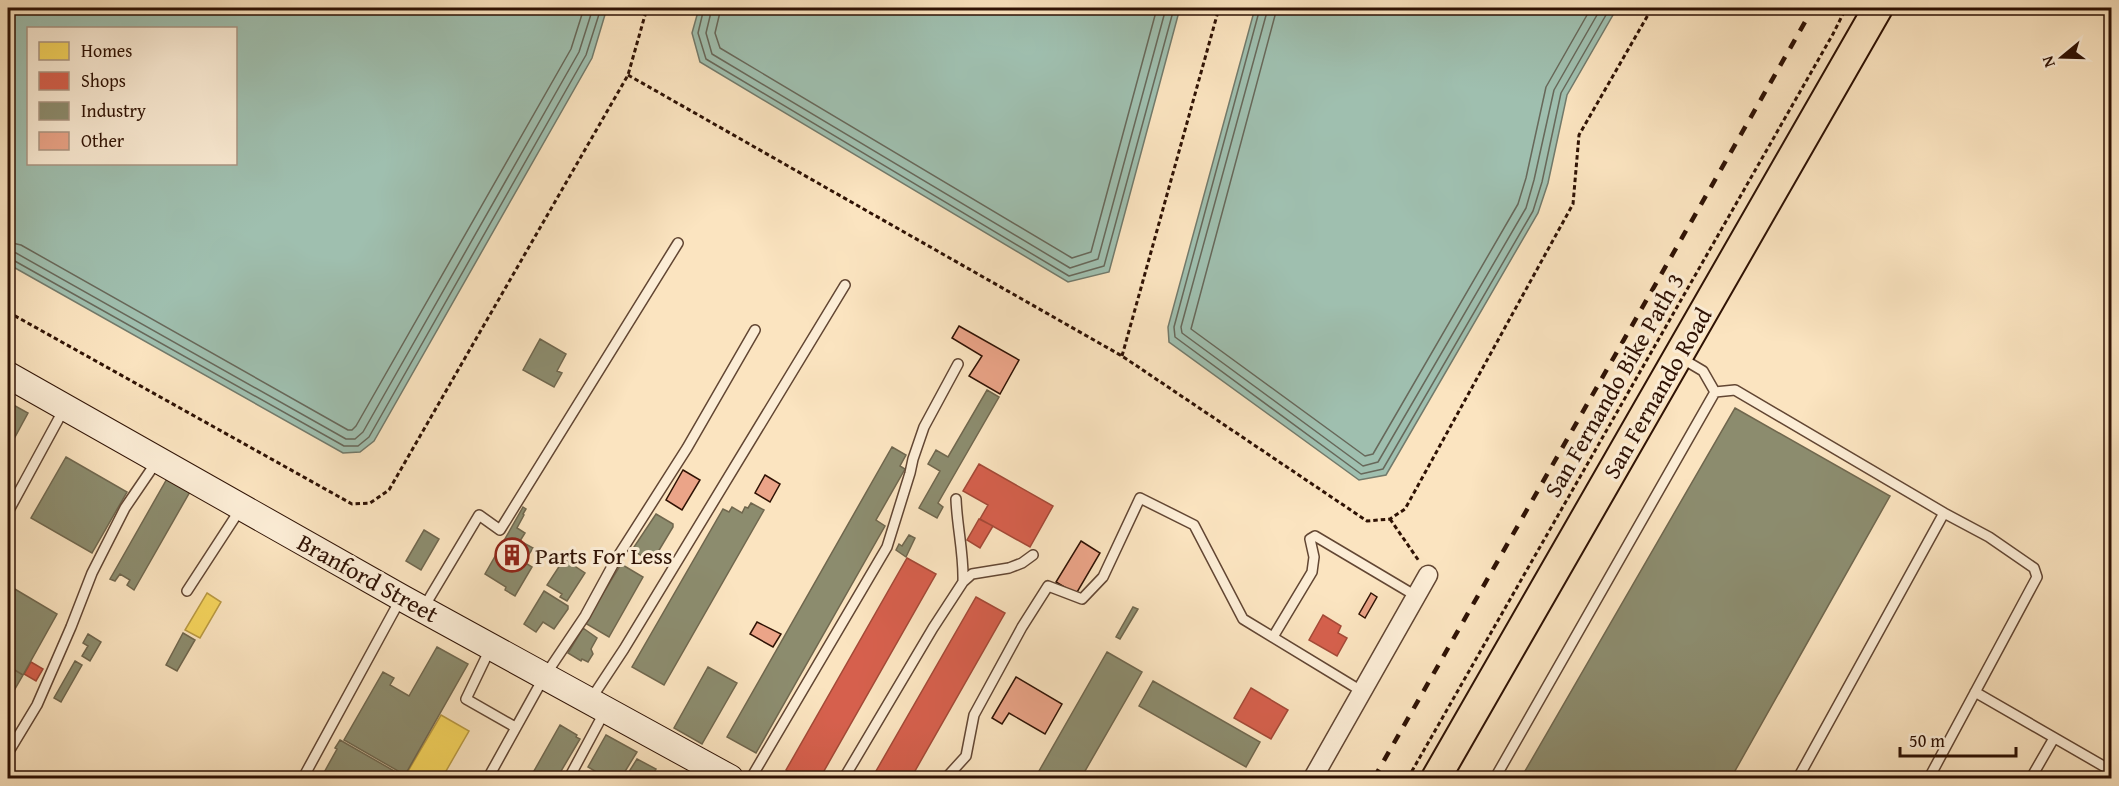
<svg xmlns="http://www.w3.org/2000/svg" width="2119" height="786" font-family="'Gentium Book Plus',serif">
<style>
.water{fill:#9fbfaf;stroke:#727a6b;stroke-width:1.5;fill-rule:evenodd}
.homes{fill:#f6d55c;stroke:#ba9a42;stroke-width:1.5}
.shops{fill:#d6604d;stroke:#a44937;stroke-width:1.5}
.industry{fill:#8c8c6e;stroke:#70674e;stroke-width:1.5}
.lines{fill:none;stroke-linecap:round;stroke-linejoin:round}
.shore{stroke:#67685a;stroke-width:1.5}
.building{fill:#eba488;stroke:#2f1204;stroke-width:1.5}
.lane-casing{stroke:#624633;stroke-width:12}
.street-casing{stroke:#624633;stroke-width:21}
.secondary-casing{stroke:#2f1204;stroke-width:28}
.primary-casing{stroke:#2f1204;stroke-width:32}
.path{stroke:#2f1204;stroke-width:3;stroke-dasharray:4.5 3;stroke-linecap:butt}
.lane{stroke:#fcedd6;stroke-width:9}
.street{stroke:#fcedd6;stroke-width:18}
.secondary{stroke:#fcedd6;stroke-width:26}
.primary{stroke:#fbe4c0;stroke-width:28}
.rail{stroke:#2f1204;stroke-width:4.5;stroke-dasharray:10 10;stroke-linecap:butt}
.labels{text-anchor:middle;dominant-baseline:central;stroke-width:6;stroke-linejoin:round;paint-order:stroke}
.street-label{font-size:24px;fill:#2f1204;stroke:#fcedd6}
.poi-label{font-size:24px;fill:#2f1204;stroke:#fcedd6;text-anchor:start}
</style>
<rect width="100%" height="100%" fill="#fbe4c0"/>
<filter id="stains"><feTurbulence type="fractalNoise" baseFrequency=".00333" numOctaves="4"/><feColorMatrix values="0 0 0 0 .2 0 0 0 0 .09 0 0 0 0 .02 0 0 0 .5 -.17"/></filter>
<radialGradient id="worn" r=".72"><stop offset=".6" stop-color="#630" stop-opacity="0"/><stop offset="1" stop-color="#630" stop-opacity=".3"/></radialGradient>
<path class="water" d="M 8,8 L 607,8 L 592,58 L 374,441 L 360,452 L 343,453 L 8,264 ZM 28,28 L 236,28 L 236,164 L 28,164 Z
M 699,8 L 1180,8 L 1109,272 L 1068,282 L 700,62 L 692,33 Z
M 1255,8 L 1617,8 L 1567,95 L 1548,183 L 1538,213 L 1386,475 L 1359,480 L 1169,342 L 1168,327 Z"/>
<path class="homes" d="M 207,593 L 221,602 L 200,638 L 185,630 Z
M 441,715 L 469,731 L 442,778 L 404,778 Z"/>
<path class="shops" d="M 979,464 L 1053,506 L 1030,547 L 980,519 L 988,505 L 963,491 Z
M 979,519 L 993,526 L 980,548 L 967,540 Z
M 907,558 L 936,574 L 820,778 L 800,778 L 786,770 Z
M 976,597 L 1005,613 L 911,778 L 872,778 Z
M 1323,615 L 1341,626 L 1338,633 L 1347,638 L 1337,656 L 1309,640 Z
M 31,662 L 43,669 L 36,681 L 24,674 Z
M 1251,688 L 1288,710 L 1271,739 L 1234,718 Z"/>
<path class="industry" d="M 540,339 L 566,354 L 557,371 L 562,373 L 554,387 L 523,370 Z
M 987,390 L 999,397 L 938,503 L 943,507 L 937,518 L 919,508 L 940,471 L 928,464 L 936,450 L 948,457 Z
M 8,402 L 28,413 L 8,450 Z
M 1735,408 L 1890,496 L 1731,778 L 1521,778 Z
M 892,447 L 906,455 L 900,466 L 905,469 L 876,520 L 885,526 L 756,753 L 727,737 Z
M 66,457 L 127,492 L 92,553 L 31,518 Z
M 168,477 L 191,490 L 134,590 L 127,585 L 130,580 L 120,574 L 115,581 L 110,579 Z
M 751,503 L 764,510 L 664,685 L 632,667 L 723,509 L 729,512 L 732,507 L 742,513 L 745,507 L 748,508 Z
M 523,507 L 526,509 L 523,514 L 524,515 L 517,528 L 525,533 L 520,541 L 533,548 L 524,562 L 532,567 L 515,596 L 505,590 L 506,587 L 485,574 Z
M 656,514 L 673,524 L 673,527 L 652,562 L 632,550 Z
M 424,530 L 439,539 L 421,570 L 406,561 Z
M 909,535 L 915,538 L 906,557 L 896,550 L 899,544 L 902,546 Z
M 564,559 L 585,573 L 567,601 L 560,597 L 562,594 L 547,585 Z
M 621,564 L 643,577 L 609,637 L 585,623 Z
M 8,585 L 57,614 L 23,675 L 8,666 Z
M 544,591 L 568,606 L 568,609 L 554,629 L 543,622 L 536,632 L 524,624 Z
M 1133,607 L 1138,609 L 1120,639 L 1116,637 Z
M 583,628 L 597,638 L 591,649 L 593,654 L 588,662 L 582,659 L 581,661 L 568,653 Z
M 183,633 L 195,640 L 177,671 L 166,665 Z
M 88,634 L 101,642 L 90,661 L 82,656 L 88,646 L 83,643 Z
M 437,647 L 468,664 L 405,775 L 344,740 L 383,672 L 394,678 L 390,685 L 409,696 Z
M 1107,652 L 1142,672 L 1081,778 L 1035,778 Z
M 75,661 L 82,665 L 61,702 L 54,698 Z
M 8,666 L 23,675 L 8,701 Z
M 708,667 L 737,683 L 702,744 L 674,728 Z
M 1153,681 L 1260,742 L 1246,767 L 1139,706 Z
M 560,725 L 577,735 L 576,737 L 580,739 L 557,778 L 530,778 Z
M 606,735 L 637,752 L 621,778 L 601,778 L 603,776 L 588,767 Z
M 340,740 L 403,776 L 402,778 L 321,778 L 337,749 L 335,748 Z
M 637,759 L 656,769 L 651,778 L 625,778 Z"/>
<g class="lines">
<path class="shore" d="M 704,8 L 698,33 L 706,59 L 1069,276 L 1104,266 L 1174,8
M 712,8 L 706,33 L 712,54 L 1070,268 L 1098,259 L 1166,8
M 721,8 L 715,33 L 720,48 L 1072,258 L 1091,252 L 1157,8
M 1260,8 L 1174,327 L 1175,337 L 1361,474 L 1383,469 L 1533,211 L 1542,182 L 1561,93 L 1610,8
M 1268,8 L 1181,327 L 1182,333 L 1363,466 L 1378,462 L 1526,208 L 1534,180 L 1554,90 L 1601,8
M 1277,8 L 1191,329 L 1365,456 L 1373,454 L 1518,204 L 1526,178 L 1546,87 L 1591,8
M 8,242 L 21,245 L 348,430 L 352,430 L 356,426 L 571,49 L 584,8
M 8,251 L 16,253 L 346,439 L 355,439 L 363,432 L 579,52 L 593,8
M 8,259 L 13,260 L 344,446 L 358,446 L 369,437 L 586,55 L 601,8"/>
</g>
<path class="building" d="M 959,326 L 1019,360 L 1000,394 L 969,376 L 982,356 L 952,338 Z
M 683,470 L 700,480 L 682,510 L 666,500 Z
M 765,475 L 780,484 L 770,502 L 755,493 Z
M 1081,541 L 1100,553 L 1076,594 L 1056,582 Z
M 1371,593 L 1377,597 L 1365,618 L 1359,614 Z
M 757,622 L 781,634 L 773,647 L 750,634 Z
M 1016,677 L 1062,704 L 1045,734 L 1009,713 L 1002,724 L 992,718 Z"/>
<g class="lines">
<defs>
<path id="lane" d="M 1681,358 L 1703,371 L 1715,392
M 956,499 C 957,527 964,554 963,582
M 8,512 L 64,409
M 187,591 L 241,508
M 424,607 L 479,515 L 500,530 L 678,243
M 1273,637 L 1312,572 L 1314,557 L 1310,539 L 1315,536 L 1416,596
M 490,649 L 466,699 L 515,727
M 1975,692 L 2112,771
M 591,699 L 624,649 L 845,285
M 8,753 L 37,705 L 71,627 L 92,573 L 125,508 L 157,461
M 303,778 L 400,600
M 488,778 L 544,677 L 585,616 L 615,561 L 687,448 L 755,330
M 569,778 L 605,711
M 751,778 L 887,547 L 910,473 L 913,459 L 924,427 L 958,364
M 844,778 L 933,628 L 963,582 L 972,574 L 1009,568 L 1022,563 L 1033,555
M 946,778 L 966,756 L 974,715 L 1022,627 L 1048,586 L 1082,599 L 1103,577 L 1140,498 L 1194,525 L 1243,619 L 1363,692
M 1495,778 L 1715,392 L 1735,390 L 1944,513 L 1798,778
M 1929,778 L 2037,577 L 2034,568 L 1989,537 L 1944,513
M 2031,778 L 2054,738"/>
<path id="street" d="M 1313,778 L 1428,575"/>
<path id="secondary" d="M 8,375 L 402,598 L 730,778"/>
<path id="primary" d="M 1436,778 L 1878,8"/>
</defs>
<use href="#lane" class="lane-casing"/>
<use href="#street" class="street-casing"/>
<use href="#secondary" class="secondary-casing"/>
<use href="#primary" class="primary-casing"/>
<path class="path" d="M 628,75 L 1122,356 L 1367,521 L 1390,519 L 1405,509 L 1573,204 L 1579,135 L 1652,8
M 8,312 L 352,504 L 370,503 L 389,490 L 628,75 L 647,8
M 1122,356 L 1219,8
M 1390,519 L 1419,561
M 1408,778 L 1833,34 L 1846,8"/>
<use href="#lane" class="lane"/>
<use href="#street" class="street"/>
<use href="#secondary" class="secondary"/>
<use href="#primary" class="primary"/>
<path class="rail" d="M 1374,778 L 1813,8"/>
</g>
<defs>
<symbol id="building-ring" viewBox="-11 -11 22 22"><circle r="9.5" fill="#fcedd6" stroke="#8f2418" stroke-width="1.5"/><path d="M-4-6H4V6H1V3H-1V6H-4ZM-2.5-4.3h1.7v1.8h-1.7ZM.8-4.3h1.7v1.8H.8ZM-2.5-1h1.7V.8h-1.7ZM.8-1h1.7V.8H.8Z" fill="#8f2418"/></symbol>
</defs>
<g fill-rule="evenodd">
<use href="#building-ring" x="493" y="536" width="38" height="38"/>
</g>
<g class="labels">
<g class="street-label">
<text transform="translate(1614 385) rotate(-60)">San Fernando Bike Path 3</text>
<text transform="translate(1657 393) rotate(-60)">San Fernando Road</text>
<text transform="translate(368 578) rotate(29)">Branford Street</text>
</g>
<g class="poi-label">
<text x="535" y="555">Parts For Less</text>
</g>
</g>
<rect width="2119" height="786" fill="none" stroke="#fbe4c0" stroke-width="30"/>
<rect x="9" y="9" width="2101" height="768" fill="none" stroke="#2f1204" stroke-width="3"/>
<rect x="15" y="15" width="2089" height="756" fill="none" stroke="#2f1204" stroke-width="1.5"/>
<rect x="27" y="27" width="210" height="138" fill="#fcedd6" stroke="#aa9582" stroke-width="1.5"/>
<rect x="39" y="42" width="30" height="18" fill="#f6d55c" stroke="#aa9582" stroke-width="1.5"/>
<text x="81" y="57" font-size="18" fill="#2f1204">Homes</text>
<rect x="39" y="72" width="30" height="18" fill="#d6604d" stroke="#aa9582" stroke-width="1.5"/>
<text x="81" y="87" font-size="18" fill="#2f1204">Shops</text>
<rect x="39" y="102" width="30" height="18" fill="#8c8c6e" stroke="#aa9582" stroke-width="1.5"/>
<text x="81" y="117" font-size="18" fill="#2f1204">Industry</text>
<rect x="39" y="132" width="30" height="18" fill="#eba488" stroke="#aa9582" stroke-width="1.5"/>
<text x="81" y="147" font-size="18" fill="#2f1204">Other</text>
<g transform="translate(2062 57) rotate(251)" stroke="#fcedd6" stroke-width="4.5" paint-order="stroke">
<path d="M0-4.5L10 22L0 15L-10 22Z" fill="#2f1204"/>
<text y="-9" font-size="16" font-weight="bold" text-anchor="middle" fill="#2f1204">N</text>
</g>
<path d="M1900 747v9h116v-9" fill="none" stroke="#2f1204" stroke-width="3"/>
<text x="1909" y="747" font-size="18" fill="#2f1204" stroke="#fcedd6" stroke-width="4.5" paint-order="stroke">50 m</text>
<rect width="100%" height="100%" filter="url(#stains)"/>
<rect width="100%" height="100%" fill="url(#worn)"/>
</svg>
